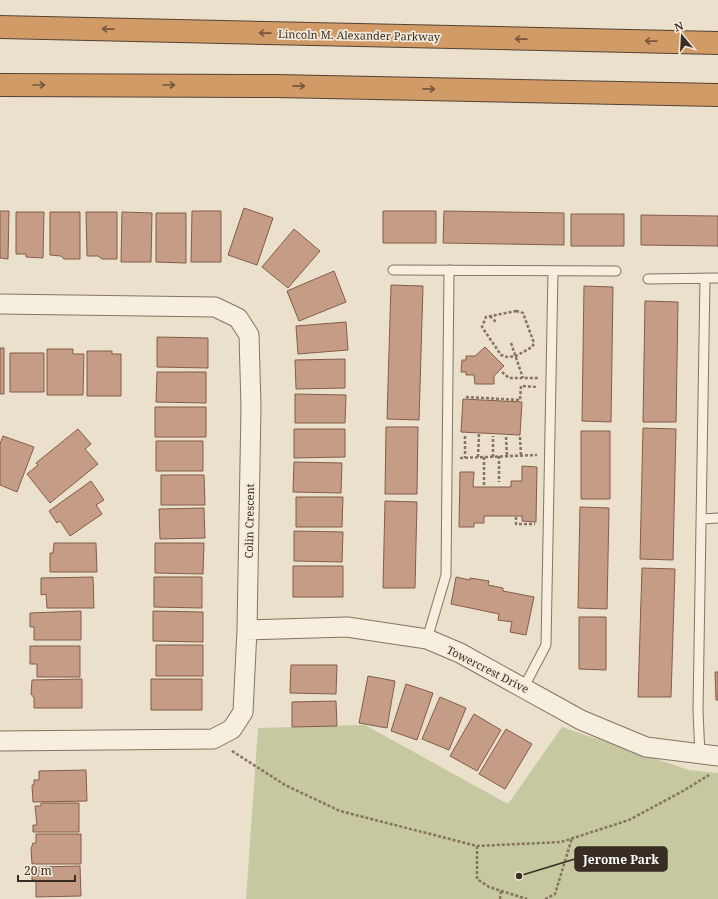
<svg xmlns="http://www.w3.org/2000/svg" width="718" height="899" font-family="'Noto Serif',serif">
<style>
.green{fill:#c6c8a0}
.building{fill:#c59c85;stroke:#835d49}
.lines{fill:none;stroke-linecap:round;stroke-linejoin:round}
.service-casing{stroke:#867361;stroke-width:11}
.minor-casing{stroke:#867361;stroke-width:21}
.motorway-casing{stroke:#554234;stroke-width:24}
.path{stroke:#867361;stroke-width:2.5;stroke-dasharray:3 2;stroke-linecap:butt}
.service{stroke:#f6eede;stroke-width:9}
.minor{stroke:#f6eede;stroke-width:19}
.motorway{stroke:#d09b67;stroke-width:22}
.oneway{stroke:#75583e}
.labels{text-anchor:middle;dominant-baseline:central;stroke-width:3.5;stroke-linejoin:round;paint-order:stroke}
.street-label{font-size:11px;fill:#392c23;stroke:#f3eada}
.leader{fill:none;stroke:#392c23;stroke-width:1.5}
.callout-dot{fill:#392c23;stroke:#f3eada;stroke-width:1.5}
.callout{fill:#392c23;stroke:#392c23;stroke-width:1.5}
.callout-label{font-size:12px;text-anchor:middle;font-weight:bold;fill:#fff}
</style>
<rect width="100%" height="100%" fill="#ebe0cb"/>
<path class="green" d="M 365,725 L 508,804 L 562,727 L 689,770 L 718,773 L 718,899 L 246,899 L 258,728 Z"/>
<path class="building" d="M 244,208 L 273,218 L 257,265 L 228,255 Z
M 0,211 L 9,211 L 8,259 L 0,258 Z
M 192,211 L 221,211 L 221,262 L 191,262 Z
M 383,211 L 436,211 L 436,243 L 383,243 Z
M 444,211 L 564,213 L 564,245 L 443,243 Z
M 16,212 L 44,212 L 43,258 L 26,257 L 26,254 L 16,254 Z
M 50,212 L 80,212 L 80,259 L 64,259 L 61,256 L 50,255 Z
M 86,212 L 117,212 L 117,259 L 102,259 L 98,256 L 87,256 Z
M 122,212 L 152,213 L 151,262 L 121,262 Z
M 156,213 L 186,213 L 186,263 L 156,262 Z
M 571,214 L 624,214 L 624,246 L 571,246 Z
M 641,215 L 718,216 L 718,246 L 641,245 Z
M 294,229 L 320,251 L 288,288 L 262,267 Z
M 334,271 L 346,302 L 299,321 L 287,291 Z
M 391,285 L 423,286 L 419,420 L 387,419 Z
M 584,286 L 613,287 L 611,422 L 582,421 Z
M 645,301 L 678,302 L 676,422 L 643,422 Z
M 346,322 L 348,350 L 298,354 L 296,326 Z
M 157,337 L 208,338 L 208,368 L 157,367 Z
M 485,347 L 504,366 L 494,376 L 494,384 L 475,384 L 474,375 L 466,375 L 466,372 L 461,372 L 462,360 L 466,360 L 466,356 L 475,356 Z
M 0,348 L 4,348 L 4,394 L 0,394 Z
M 47,349 L 73,349 L 73,354 L 84,354 L 83,395 L 47,395 Z
M 87,351 L 112,351 L 112,354 L 121,354 L 121,396 L 87,396 Z
M 10,353 L 44,353 L 44,392 L 10,392 Z
M 345,359 L 345,388 L 296,389 L 295,360 Z
M 157,372 L 206,372 L 206,403 L 156,402 Z
M 295,394 L 346,395 L 345,423 L 295,423 Z
M 463,399 L 522,402 L 520,435 L 461,432 Z
M 155,407 L 206,407 L 206,437 L 155,437 Z
M 386,427 L 418,427 L 417,494 L 385,494 Z
M 643,428 L 676,429 L 673,560 L 640,559 Z
M 78,429 L 91,444 L 85,449 L 98,464 L 50,503 L 27,474 L 38,465 L 36,463 Z
M 294,429 L 345,429 L 345,457 L 294,458 Z
M 581,431 L 610,431 L 610,499 L 581,499 Z
M 3,436 L 34,447 L 17,492 L 0,485 L 0,444 Z
M 156,441 L 203,441 L 203,471 L 156,471 Z
M 294,462 L 342,463 L 341,493 L 293,492 Z
M 522,466 L 537,467 L 536,522 L 522,521 L 522,516 L 484,516 L 484,523 L 474,523 L 474,527 L 459,527 L 460,472 L 474,472 L 473,487 L 511,487 L 511,481 L 522,481 Z
M 161,475 L 204,475 L 205,505 L 161,505 Z
M 91,481 L 104,500 L 96,505 L 102,514 L 70,536 L 60,521 L 57,523 L 49,511 Z
M 296,497 L 343,497 L 342,527 L 296,527 Z
M 385,501 L 417,502 L 415,588 L 383,588 Z
M 580,507 L 609,508 L 607,609 L 578,608 Z
M 204,508 L 205,538 L 160,539 L 159,509 Z
M 294,531 L 343,532 L 342,562 L 294,561 Z
M 54,543 L 96,543 L 97,572 L 50,572 L 50,553 L 53,553 Z
M 155,543 L 204,543 L 203,574 L 155,573 Z
M 293,566 L 343,566 L 343,597 L 293,597 Z
M 642,568 L 675,569 L 671,697 L 638,697 Z
M 93,577 L 94,608 L 47,608 L 46,594 L 41,595 L 41,578 Z
M 154,577 L 202,577 L 202,608 L 154,607 Z
M 456,577 L 470,580 L 470,578 L 489,581 L 488,585 L 503,588 L 503,591 L 534,597 L 526,635 L 510,632 L 512,622 L 498,620 L 499,614 L 451,604 Z
M 81,611 L 81,640 L 34,640 L 34,627 L 30,627 L 30,613 Z
M 153,611 L 203,612 L 203,642 L 153,641 Z
M 579,617 L 606,617 L 606,670 L 579,669 Z
M 156,645 L 203,645 L 203,676 L 156,676 Z
M 30,646 L 80,646 L 80,677 L 37,677 L 37,664 L 30,664 Z
M 291,665 L 337,665 L 336,694 L 290,693 Z
M 715,672 L 718,672 L 718,700 L 716,700 Z
M 368,676 L 395,681 L 387,728 L 359,723 Z
M 82,679 L 82,708 L 34,708 L 34,698 L 31,694 L 32,680 Z
M 151,679 L 202,679 L 202,710 L 151,710 Z
M 406,684 L 433,693 L 417,740 L 391,731 Z
M 440,697 L 466,708 L 449,750 L 422,739 Z
M 336,701 L 337,726 L 292,727 L 292,702 Z
M 474,714 L 501,730 L 477,771 L 450,756 Z
M 506,729 L 532,744 L 505,789 L 479,774 Z
M 86,770 L 87,801 L 33,802 L 32,785 L 34,785 L 34,780 L 39,780 L 39,771 Z
M 41,803 L 79,803 L 79,832 L 33,832 L 33,825 L 37,825 L 35,806 L 41,806 Z
M 36,834 L 81,834 L 81,864 L 32,864 L 31,849 L 33,843 L 36,843 Z
M 80,866 L 81,896 L 36,897 L 36,880 L 32,880 L 32,870 L 39,870 L 39,867 Z"/>
<g class="lines">
<defs>
<path id="service" d="M 393,270 L 616,271
M 648,279 L 718,278
M 703,519 L 718,518
M 427,639 L 446,575 L 449,270
M 524,687 L 546,645 L 553,271
M 700,755 L 698,711 L 705,278"/>
<path id="minor" d="M 0,304 L 215,307 L 238,318 L 249,335 L 251,407 L 247,630 L 243,712 L 232,729 L 213,739 L 0,741
M 247,630 L 347,627 L 427,639 L 460,653 L 581,720 L 646,747 L 718,756"/>
<path id="motorway" d="M 0,27 L 718,43
M 0,85 L 276,86 L 718,95"/>
</defs>
<use href="#service" class="service-casing"/>
<use href="#minor" class="minor-casing"/>
<use href="#motorway" class="motorway-casing"/>
<path class="path" d="M 516,311 L 523,313 L 534,343 L 532,347 L 516,356 L 507,357 L 501,355 L 482,327 L 486,317 Z
M 490,316 L 497,323
M 511,343 L 523,378
M 502,372 L 509,378 L 538,378
M 466,397 L 520,400 L 521,386 L 538,387
M 465,436 L 465,458
M 506,437 L 507,456
M 520,437 L 521,456
M 499,456 L 499,482
M 478,457 L 479,434
M 493,457 L 493,436
M 460,458 L 537,455
M 484,485 L 484,457
M 516,517 L 516,524 L 535,524
M 232,751 L 285,785 L 340,811 L 477,846 L 561,842 L 629,820 L 683,791 L 709,775
M 477,846 L 477,879 L 489,887 L 527,899
M 500,899 L 501,891
M 545,899 L 555,894 L 572,838"/>
<use href="#service" class="service"/>
<use href="#minor" class="minor"/>
<use href="#motorway" class="motorway"/>
</g>
<defs><path id="oneway-shaft" d="M-6 0H5M1.5-3L5.5 0L1.5 3" fill="none" stroke-width="1.6" stroke-linecap="round" stroke-linejoin="round"/></defs>
<g class="oneway">
<use href="#oneway-shaft" transform="translate(108 29) rotate(-179)"/>
<use href="#oneway-shaft" transform="translate(265 33) rotate(-179)"/>
<use href="#oneway-shaft" transform="translate(521 39) rotate(-179)"/>
<use href="#oneway-shaft" transform="translate(651 41) rotate(-179)"/>
<use href="#oneway-shaft" transform="translate(39 85)"/>
<use href="#oneway-shaft" transform="translate(169 85)"/>
<use href="#oneway-shaft" transform="translate(299 86) rotate(1)"/>
<use href="#oneway-shaft" transform="translate(429 89) rotate(1)"/>
</g>
<g class="labels">
<g class="street-label">
<text transform="translate(359 35) rotate(1)">Lincoln M. Alexander Parkway</text>
<text transform="translate(249 521) rotate(-89)">Colin Crescent</text>
<text transform="translate(488 669) rotate(27)">Towercrest Drive</text>
</g>
</g>
<path class="leader" d="M519 876L575 859"/>
<circle class="callout-dot" cx="519" cy="876" r="4"/>
<rect class="callout" x="575" y="847" width="92" height="24" rx="4"/>
<g class="callout-label">
<text x="621" y="864">Jerome Park</text>
</g>
<g transform="translate(682 36) rotate(342)" stroke="#f3eada" stroke-width="3" paint-order="stroke">
<path d="M0-3L7 15L0 10L-7 15Z" fill="#392c23"/>
<text y="-6" font-size="11" font-weight="bold" text-anchor="middle" fill="#392c23">N</text>
</g>
<path d="M18 875v6h57v-6" fill="none" stroke="#392c23" stroke-width="2"/>
<text x="24" y="875" font-size="12" fill="#392c23" stroke="#f3eada" stroke-width="3" paint-order="stroke">20 m</text>
</svg>
